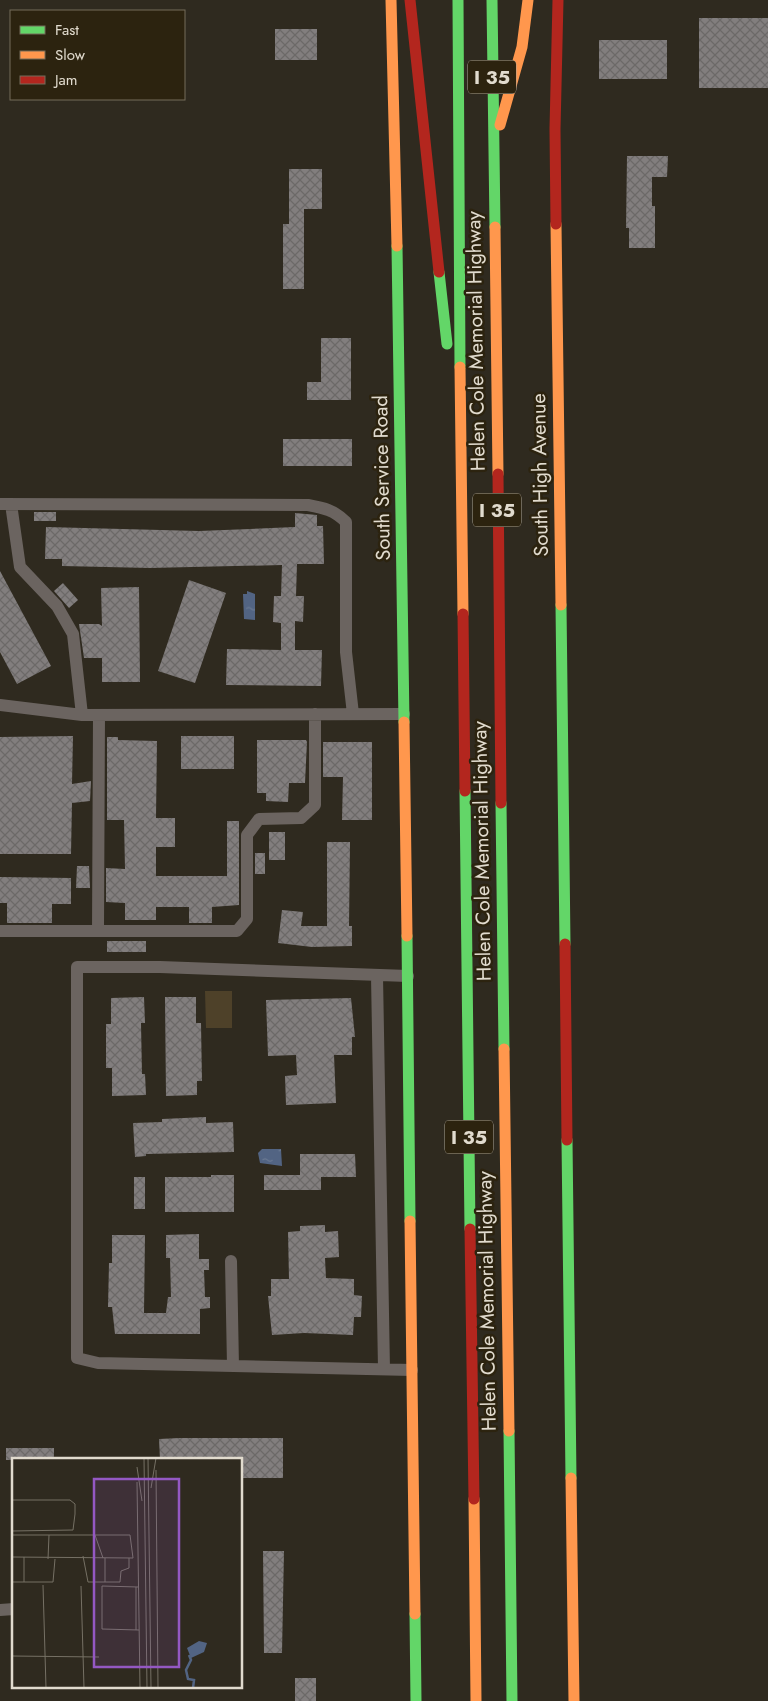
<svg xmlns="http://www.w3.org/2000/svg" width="768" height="1701" font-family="Jost,sans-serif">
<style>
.park{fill:#4e4129}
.water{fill:url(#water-ripples)}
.building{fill:url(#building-cross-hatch)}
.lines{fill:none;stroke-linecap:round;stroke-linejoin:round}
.street{stroke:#6b6460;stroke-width:12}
.fast{stroke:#63d668;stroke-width:11}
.slow{stroke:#ff974d;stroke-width:11}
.jam{stroke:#b3261e;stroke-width:11}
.labels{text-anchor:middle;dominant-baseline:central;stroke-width:5;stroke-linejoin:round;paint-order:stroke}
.shield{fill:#2c230f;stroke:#aba495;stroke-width:1}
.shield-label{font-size:19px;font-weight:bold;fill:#e1dbce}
.street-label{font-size:20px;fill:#e1dbce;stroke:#2c230f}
.inset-river{fill:none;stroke:#526483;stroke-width:2.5}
.inset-road{fill:none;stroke:#767165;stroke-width:1}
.view{fill:#9458c3;fill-opacity:0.15;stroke:#9458c3;stroke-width:2.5}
.inset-edge{fill:none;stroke:#e1dbce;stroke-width:2.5}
</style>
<defs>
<pattern id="water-ripples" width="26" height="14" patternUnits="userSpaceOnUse" patternTransform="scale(1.25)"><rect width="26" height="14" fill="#526483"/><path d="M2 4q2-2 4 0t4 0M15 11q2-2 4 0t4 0" fill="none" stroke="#6b7a93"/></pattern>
<pattern id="building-cross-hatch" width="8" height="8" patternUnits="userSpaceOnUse" patternTransform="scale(1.25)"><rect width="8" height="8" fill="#827e7e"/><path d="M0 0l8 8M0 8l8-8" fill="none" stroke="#6c6968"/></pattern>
</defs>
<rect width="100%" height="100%" fill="#2f2a1f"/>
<path class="park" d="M 205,991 L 232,991 L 232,1028 L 206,1028 Z"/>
<path class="water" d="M 247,591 L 255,594 L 255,620 L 244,619 L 243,594 L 247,594 Z
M 262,1149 L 281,1149 L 282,1166 L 260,1163 L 258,1153 Z"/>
<path class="building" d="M 699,18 L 768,18 L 768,88 L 699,88 Z
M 275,29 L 317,29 L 317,60 L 275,60 Z
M 599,40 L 667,40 L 667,79 L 599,79 Z
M 627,156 L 668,156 L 667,177 L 652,177 L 652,206 L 655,206 L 655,248 L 629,248 L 629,228 L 626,228 Z
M 289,169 L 322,169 L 322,209 L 304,209 L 304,289 L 283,289 L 283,224 L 289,224 Z
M 321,338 L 351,338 L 351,400 L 307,400 L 307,382 L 321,382 Z
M 283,439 L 352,439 L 352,466 L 283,466 Z
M 34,512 L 56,512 L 56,521 L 34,521 Z
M 295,513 L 317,515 L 317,526 L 323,526 L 324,564 L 297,564 L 296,596 L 304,596 L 303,622 L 295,621 L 295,650 L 322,650 L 321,686 L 226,685 L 227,649 L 281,650 L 281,623 L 273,622 L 274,596 L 281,596 L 282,565 L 150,568 L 62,566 L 62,559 L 45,559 L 46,527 L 199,531 L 295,527 Z
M 0,571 L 51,666 L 17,684 L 0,652 Z
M 189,580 L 226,593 L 195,683 L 158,671 Z
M 63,583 L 78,600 L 69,608 L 54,591 Z
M 139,587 L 140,682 L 102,682 L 102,658 L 84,658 L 79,624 L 99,624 L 102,626 L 101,588 Z
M 73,736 L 72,784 L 91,781 L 90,801 L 72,803 L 71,854 L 0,854 L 0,737 Z
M 181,736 L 234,736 L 234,769 L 181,769 Z
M 107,737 L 118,737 L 118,740 L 157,741 L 156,818 L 175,818 L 175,847 L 156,847 L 156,876 L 227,876 L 227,821 L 239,821 L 239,905 L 212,907 L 212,923 L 189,923 L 189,907 L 156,907 L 156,920 L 125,920 L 125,903 L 106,902 L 106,868 L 125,869 L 124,820 L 107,820 Z
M 257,740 L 306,740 L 307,742 L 305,783 L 289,783 L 288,802 L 266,801 L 266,793 L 257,793 Z
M 323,742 L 372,742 L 372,820 L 342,820 L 343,777 L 323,777 Z
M 269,832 L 285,832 L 285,860 L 269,860 Z
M 327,842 L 350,842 L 349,926 L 352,926 L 352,946 L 312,947 L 278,943 L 282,910 L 303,912 L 301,926 L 327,926 Z
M 255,853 L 265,853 L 265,874 L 255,874 Z
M 77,866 L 89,866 L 90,888 L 76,888 Z
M 0,877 L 71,878 L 71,904 L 52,904 L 52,923 L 7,923 L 7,903 L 0,903 Z
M 107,941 L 146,941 L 146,952 L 107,952 Z
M 144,997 L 145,1023 L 141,1023 L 142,1074 L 145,1074 L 146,1095 L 112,1096 L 112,1068 L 106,1068 L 106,1024 L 111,1024 L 111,998 Z
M 165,997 L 196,997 L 196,1023 L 201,1023 L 202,1081 L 197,1081 L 197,1095 L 166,1096 Z
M 351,998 L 355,1037 L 352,1037 L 352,1055 L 334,1055 L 336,1103 L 286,1105 L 285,1076 L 297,1075 L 296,1055 L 268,1056 L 266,1000 Z
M 206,1117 L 206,1123 L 233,1122 L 234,1152 L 146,1154 L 146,1156 L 135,1157 L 133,1123 L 162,1122 L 162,1119 Z
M 300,1154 L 355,1154 L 356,1177 L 321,1177 L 321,1190 L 264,1190 L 264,1175 L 300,1175 Z
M 211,1175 L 234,1175 L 234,1212 L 165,1212 L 165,1177 L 211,1177 Z
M 134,1177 L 145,1177 L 145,1209 L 134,1209 Z
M 325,1225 L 325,1232 L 338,1231 L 339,1257 L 325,1258 L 326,1278 L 354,1279 L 354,1295 L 362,1296 L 361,1317 L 354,1317 L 353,1335 L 304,1333 L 272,1335 L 268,1296 L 271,1296 L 271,1279 L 289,1279 L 288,1232 L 300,1231 L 300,1226 Z
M 199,1234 L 199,1259 L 209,1259 L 209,1270 L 204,1270 L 205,1297 L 210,1297 L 210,1308 L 200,1309 L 200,1334 L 115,1334 L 112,1307 L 108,1307 L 109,1263 L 112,1263 L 112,1235 L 145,1235 L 144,1313 L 166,1313 L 168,1297 L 171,1297 L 170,1258 L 166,1258 L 166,1235 Z
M 179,1438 L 283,1438 L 283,1478 L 241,1478 L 241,1460 L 160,1460 L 159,1439 Z
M 6,1448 L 54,1448 L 54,1460 L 6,1460 Z
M 263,1551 L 284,1551 L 282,1653 L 264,1653 Z
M 295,1678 L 316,1678 L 316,1701 L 295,1701 Z"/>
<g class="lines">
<path class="street" d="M 0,504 L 308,505 C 324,508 334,510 346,522 L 346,652 L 353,714
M 11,504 L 20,567 L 57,606 L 73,634 L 82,715
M 0,705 L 82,715 L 404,714
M 0,931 L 237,931 L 247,919 L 247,835 L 259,819 L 301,818 L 315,805 L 315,714
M 98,931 L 99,715
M 377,976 L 384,1369
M 408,976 L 160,967 L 77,967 L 77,1358 L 98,1363 L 412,1370
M 231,1261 L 233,1366
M 0,1610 L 14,1609"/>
<path class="fast" d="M 458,0 L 460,367
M 492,0 L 495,227
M 397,246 L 404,722
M 439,272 L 447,344
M 561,605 L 565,944
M 465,791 L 470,1229
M 501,803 L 504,1049
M 407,936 L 410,1221
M 567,1140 L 571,1478
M 509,1431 L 512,1701
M 415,1614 L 416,1701"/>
<path class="slow" d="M 391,0 L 397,246
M 500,125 L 522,47 L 528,0
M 556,224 L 561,605
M 495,227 L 498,474
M 460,367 L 463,614
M 404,722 L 407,936
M 504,1049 L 509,1431
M 410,1221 L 415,1614
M 571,1478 L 574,1701
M 474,1499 L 476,1701"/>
<path class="jam" d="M 410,0 L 439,272
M 556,224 L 555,129 L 558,0
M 498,474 L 501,803
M 463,614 L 465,791
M 565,944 L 567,1140
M 470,1229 L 474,1499"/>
</g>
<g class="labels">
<g class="shield">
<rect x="468" y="60.5" width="48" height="33" rx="4"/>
<rect x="473" y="493.5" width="48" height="33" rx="4"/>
<rect x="445" y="1120.5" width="48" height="33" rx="4"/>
</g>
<g class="shield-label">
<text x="492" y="77">I 35</text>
<text x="497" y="510">I 35</text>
<text x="469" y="1137">I 35</text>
</g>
<g class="street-label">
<text transform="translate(476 341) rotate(-91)">Helen Cole Memorial Highway</text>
<text transform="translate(540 475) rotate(-91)">South High Avenue</text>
<text transform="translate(382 478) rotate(-91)">South Service Road</text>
<text transform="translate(482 851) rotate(-91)">Helen Cole Memorial Highway</text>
<text transform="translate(487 1301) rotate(-91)">Helen Cole Memorial Highway</text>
</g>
</g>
<g transform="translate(12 1458)">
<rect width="230" height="230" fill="#2f2a1f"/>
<path d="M 187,183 L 195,185 L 192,194 L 179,200 L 175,190 Z" fill="#526483"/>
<path class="inset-river" d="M 177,197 L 179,202 L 174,212 L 176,221 L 182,222 L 181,230"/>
<path class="inset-road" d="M 132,0 L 135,230M 136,0 L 139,230M 125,9 L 130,43M 144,12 L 146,230M 125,24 L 128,230M 139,30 L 144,0M 0,42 L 58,42 L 63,46 L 63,56 L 61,72 L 0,73M 0,77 L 118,77 L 121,100M 83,77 L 91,100M 71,98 L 76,124 L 108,124 L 109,113 L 117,110 L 117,100M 0,99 L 121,100M 36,101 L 37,77M 0,124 L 41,124 L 43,101M 12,124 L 12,99M 93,124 L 93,100M 31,127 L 34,230M 69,128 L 72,230M 124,129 L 124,172M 126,129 L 90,128 L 90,171 L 127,172M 0,198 L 87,199"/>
<path class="view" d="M 82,21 L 167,21 L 167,209 L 82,209 Z"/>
<rect width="230" height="230" class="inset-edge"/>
</g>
<rect x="10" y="10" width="175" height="90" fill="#2c230f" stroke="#746d5b"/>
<rect x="20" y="26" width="25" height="8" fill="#63d668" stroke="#746d5b"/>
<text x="55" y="35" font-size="15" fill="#e1dbce">Fast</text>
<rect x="20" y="51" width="25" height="8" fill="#ff974d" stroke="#746d5b"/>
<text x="55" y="60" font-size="15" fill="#e1dbce">Slow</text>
<rect x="20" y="76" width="25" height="8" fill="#b3261e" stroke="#746d5b"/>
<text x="55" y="85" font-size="15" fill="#e1dbce">Jam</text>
</svg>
